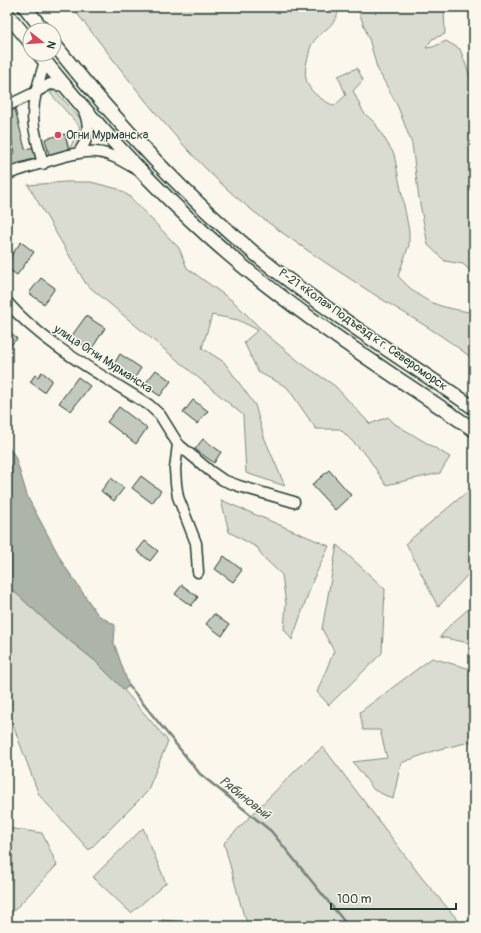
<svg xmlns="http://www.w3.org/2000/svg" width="481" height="933" font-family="Pangolin,sans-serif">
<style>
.green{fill:#dbdcd1;stroke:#7d8c82}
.water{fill:#adb4aa;stroke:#74847b}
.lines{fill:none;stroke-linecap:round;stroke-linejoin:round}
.stream{stroke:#74847b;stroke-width:2.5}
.building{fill:#c4c9be;stroke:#1f3d34}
.minor-casing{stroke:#1f3d34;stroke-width:13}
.major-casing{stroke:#1f3d34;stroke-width:16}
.minor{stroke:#fbf7ec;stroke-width:10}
.major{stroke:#fbf7ec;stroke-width:13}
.poi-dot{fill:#d1495b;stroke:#fbf7ec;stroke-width:1.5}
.labels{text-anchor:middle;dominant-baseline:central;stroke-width:3;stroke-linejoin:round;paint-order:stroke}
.poi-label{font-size:12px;fill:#1f3d34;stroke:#fbf7ec;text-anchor:start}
.street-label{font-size:12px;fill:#1f3d34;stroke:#fbf7ec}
.water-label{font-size:13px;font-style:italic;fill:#425b52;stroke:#fbf7ec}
</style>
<rect width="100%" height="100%" fill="#fbf7ec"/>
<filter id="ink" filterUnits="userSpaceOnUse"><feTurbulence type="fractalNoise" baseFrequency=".025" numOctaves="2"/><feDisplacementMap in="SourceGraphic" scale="8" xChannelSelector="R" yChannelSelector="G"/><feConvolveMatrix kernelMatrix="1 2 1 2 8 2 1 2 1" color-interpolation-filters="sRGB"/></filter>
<g filter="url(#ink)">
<path class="green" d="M 72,7 L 339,7 C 337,28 319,30 311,46 C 309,50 309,56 307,61 C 301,86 313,95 334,106 L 346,95 L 338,76 L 357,68 L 363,80 L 353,91 L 364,113 L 375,123 L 394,154 L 409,231 L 409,245 L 398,276 C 425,305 437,306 474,313 L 474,360 C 446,337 414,319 383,300 C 342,274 301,247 262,218 C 186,161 131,81 72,7 Z
M 357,7 L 444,7 L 445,34 L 432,39 L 426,48 L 433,47 L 446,41 L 460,49 L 474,87 L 474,275 L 463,264 L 445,261 L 428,245 L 419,199 L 412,144 L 398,107 L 377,68 L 370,42 Z
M 55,90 L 83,122 L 85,130 L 79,147 L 50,158 L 49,155 L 69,150 L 80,127 L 50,93 Z
M 66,182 L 91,182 L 118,189 L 129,196 L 179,248 L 187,268 L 234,302 L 267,335 L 301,363 L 335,386 L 370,424 L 388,417 L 395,424 L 450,457 L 440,473 L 386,485 L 367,456 L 340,429 L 316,429 L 287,387 L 258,372 L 244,342 L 258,330 L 238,320 L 212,315 L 202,348 L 224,362 L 255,405 L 264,437 L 285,486 L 246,473 L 243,415 L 86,284 L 28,185 Z
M 474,486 L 474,568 L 438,607 L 406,543 Z
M 221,500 L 329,546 L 313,580 L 292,640 L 284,629 L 286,604 L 282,575 L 261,555 L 258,548 L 229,532 Z
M 337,545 L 385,589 L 382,653 L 329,705 L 317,692 L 334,651 L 322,629 Z
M 7,585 L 56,630 L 94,660 L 124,690 L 168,741 L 147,792 L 89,850 L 39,795 L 7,709 Z
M 474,604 L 474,644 L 440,637 L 450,625 Z
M 432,658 L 474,670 L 474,741 L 436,750 L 401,763 L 393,799 L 374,790 L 353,762 L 387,758 L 380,730 L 363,730 L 360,712 Z
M 323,747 L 422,878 L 463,926 L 249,926 L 243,913 L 224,843 L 296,770 Z
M 7,828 L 42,833 L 57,865 L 7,918 Z
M 143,828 L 166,883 L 131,913 L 93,877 Z
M 162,920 L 198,923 L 199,926 L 160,926 Z"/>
<path class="water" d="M 7,445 L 15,456 L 28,498 L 64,565 L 98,615 L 115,625 L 114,643 L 129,686 L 124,690 L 94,660 L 56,630 L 7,585 Z"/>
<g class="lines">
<path class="stream" d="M 129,686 L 200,774 L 271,831 L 348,926"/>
</g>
<path class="building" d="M 15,109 L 25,149 L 35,147 L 37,158 L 8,166 L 7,155 L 15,153 L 7,122 L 7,111 Z
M 65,134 L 69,150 L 49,155 L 45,139 Z
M 21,242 L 34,252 L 17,275 L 7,268 L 7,261 Z
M 41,278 L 55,288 L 44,304 L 29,293 Z
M 86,316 L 105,328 L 91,350 L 71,337 Z
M 7,328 L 17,339 L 7,349 Z
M 120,354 L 141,368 L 134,379 L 113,366 Z
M 156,370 L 171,381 L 160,396 L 144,385 Z
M 42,372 L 52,380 L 44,392 L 30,382 L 35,375 L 38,377 Z
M 78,377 L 90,386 L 71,411 L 59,403 Z
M 193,400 L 208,411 L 197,424 L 183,413 Z
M 119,407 L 147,428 L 136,444 L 107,422 Z
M 203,439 L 221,452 L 214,463 L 195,449 Z
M 329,470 L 351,495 L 335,510 L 312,485 Z
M 141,476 L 161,491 L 152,503 L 132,488 Z
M 111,478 L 124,488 L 114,501 L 101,491 Z
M 145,541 L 158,551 L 150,561 L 137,551 Z
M 224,556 L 242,570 L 233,582 L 215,569 Z
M 182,585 L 198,597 L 191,606 L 175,594 Z
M 214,614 L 229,625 L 222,636 L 206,624 Z"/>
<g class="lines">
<defs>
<path id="minor" d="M 7,106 L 36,92 L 45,61
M 79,152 C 90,137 90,127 84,111
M 43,164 C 36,136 29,121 36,92 L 50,84 L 65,86
M 7,174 C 29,168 76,149 96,152 C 110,153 124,162 136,169
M 7,302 C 43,344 102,375 149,405 L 160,415 L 178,444 L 210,471 L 223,480 L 239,486 L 294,502
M 178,444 L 175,469 L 176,484 L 178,497 L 196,543 L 198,572"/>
<path id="major" d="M 25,7 L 43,30
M 7,14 L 30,42
M 54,44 C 125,133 207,221 299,288 C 356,330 416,368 474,408
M 39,54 C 91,119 148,182 210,238 C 290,310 385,369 474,430"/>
</defs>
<use href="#minor" class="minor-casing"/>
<use href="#major" class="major-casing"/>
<use href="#minor" class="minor"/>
<use href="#major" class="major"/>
</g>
</g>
<circle class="poi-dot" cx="58" cy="135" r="4"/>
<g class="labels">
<g class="poi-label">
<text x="66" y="135">Огни Мурманска</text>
</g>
<g class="street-label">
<text transform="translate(363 330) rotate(35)">Р-21 «Кола» Подъезд к г. Североморск</text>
<text transform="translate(103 359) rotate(33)">улица Огни Мурманска</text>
</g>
<g class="water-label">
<text transform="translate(245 798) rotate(38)">Рябиновый</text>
</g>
</g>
<rect width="481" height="933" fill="none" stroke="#fbf7ec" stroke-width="24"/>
<rect x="12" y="12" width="457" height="909" fill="none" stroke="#1f3d34" stroke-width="1.5" filter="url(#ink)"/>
<g transform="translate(42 42) rotate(107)"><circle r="19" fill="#fbf7ec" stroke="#a3ada2"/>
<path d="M0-3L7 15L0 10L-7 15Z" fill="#d1495b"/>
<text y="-6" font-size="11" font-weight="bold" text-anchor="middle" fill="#1f3d34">N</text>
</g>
<path d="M331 903v6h125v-6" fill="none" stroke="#1f3d34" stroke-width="2"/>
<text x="337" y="903" font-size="12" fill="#1f3d34" stroke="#fbf7ec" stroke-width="3" paint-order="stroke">100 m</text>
</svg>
